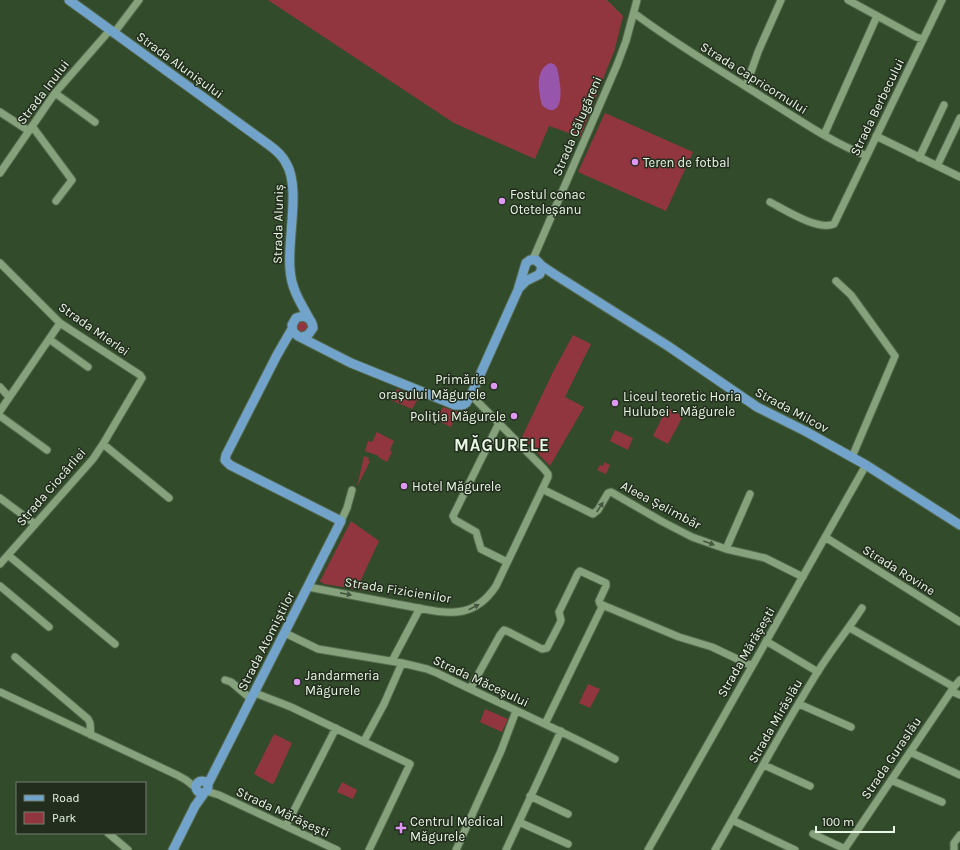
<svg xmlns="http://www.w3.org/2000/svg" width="960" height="850" font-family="Karla,sans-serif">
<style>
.built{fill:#3c5932}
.green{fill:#91363e}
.water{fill:#9855ac}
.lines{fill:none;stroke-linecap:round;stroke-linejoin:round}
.minor-casing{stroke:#53684c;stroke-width:9}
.major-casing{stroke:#53684c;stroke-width:11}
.minor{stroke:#86a27d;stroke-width:7}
.major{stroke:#72a3cb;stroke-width:9}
.oneway{fill:#45563f}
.poi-dot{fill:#de98f3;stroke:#222d1e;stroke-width:1.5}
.labels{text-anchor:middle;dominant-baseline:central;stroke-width:3;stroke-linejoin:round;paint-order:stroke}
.street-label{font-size:13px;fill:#e9f8e4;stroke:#222d1e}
.poi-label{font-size:13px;fill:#e9f8e4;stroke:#222d1e;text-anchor:start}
.district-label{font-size:17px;font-weight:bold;letter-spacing:1px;fill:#e9f8e4;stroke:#222d1e}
</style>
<rect width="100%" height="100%" fill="#324b2a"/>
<path class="built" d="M 475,441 L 484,447 L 480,453 L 472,448 Z"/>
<path class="green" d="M 268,0 L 607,0 L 623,16 L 615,49 L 580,137 L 549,126 L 535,159 L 454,123 Z
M 605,113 L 693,152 L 666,211 L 578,172 Z
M296 326a6 6 0 1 1 12 0a6 6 0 1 1-12 0Z
M 573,335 L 591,344 L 565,397 L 584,407 L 550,466 L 522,437 L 553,372 Z
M 397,389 L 419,397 L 412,409 L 391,400 Z
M 443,407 L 458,412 L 451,427 L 437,420 Z
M 667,408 L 683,416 L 668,444 L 653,436 Z
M 615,430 L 633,438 L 628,450 L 610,441 Z
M 377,432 L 394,441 L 390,450 L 392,452 L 387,462 L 378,457 L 379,456 L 365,451 L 368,441 L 372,442 Z
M 364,456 L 369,458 L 368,460 L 370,461 L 357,487 Z
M 604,462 L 610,465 L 606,474 L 597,470 L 600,465 L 603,466 Z
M 351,521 L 379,541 L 360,582 L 372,588 L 370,591 L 324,584 L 320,581 Z
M 588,684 L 600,689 L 590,708 L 579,703 Z
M 485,709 L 508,719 L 502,732 L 480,722 Z
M 274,734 L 292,743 L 274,783 L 272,784 L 254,774 Z
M 342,782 L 357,790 L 353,799 L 337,792 Z"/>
<path class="water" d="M 550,63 L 554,64 L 557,68 C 559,77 566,106 553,110 C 549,111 545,108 542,105 C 539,92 534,70 550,63 Z"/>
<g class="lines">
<defs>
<path id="minor" d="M 848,0 L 916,37 L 923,39
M 634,13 C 675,44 720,70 764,98 C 797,118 830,142 867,156
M 114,33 L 139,0
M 746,86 L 758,52 L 781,0
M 55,93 L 95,122
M 0,112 L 29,131
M 32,126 L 72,180 L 56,201
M 824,135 L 877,16
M 876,136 L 960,177
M 919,158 L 944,105
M 937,166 L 960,118
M 0,173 L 55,93 L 110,30
M 770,202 C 785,210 818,231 834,224 L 942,0
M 533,259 L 617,65 L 626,41 L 637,0
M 0,263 L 60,323 L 140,375 L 142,378 L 103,444 L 93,459 L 0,564
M 836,281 L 851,295 L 895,356 L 852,457
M 49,339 L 88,367
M 0,387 L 9,397
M 0,411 L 60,323
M 0,416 L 47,450
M 499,423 L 453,516 L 455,520 L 476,532 L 481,549 L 507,562
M 103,444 L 169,498
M 542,489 L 593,514 L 598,510 L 608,493 L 611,492 L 663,522 L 692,537 L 726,549 L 765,558 L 803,577
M 0,498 L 35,524
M 341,521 L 347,508 L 352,490
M 825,537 L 960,622
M 726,549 L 750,494
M 8,555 L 115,644
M 0,586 L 49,627
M 308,587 C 339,593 370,599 402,605 C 419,608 445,615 463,611 C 477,608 488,598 496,586 L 548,477 L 548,474 L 544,469 L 471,395
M 850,628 L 954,687
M 285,633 L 318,649 L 402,663 L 427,669 L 437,673 C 496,702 557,728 615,759
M 766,641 L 818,672
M 15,657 L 88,719 L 90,723 L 91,735
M 392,661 L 420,608
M 225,680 L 231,682 L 251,699
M 470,689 L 500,635 L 504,630 L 509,632 L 542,649 L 547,648 L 560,623 L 561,620 L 559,612 L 578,573 L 580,571 L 606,583 L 606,586 L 599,601 L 600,604 L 679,637 L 712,647 L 752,666
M 951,691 L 960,695
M 0,692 L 177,775 L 186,780 L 196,788
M 255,693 L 291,707 L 410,764 L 369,850
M 799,704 L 851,727
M 545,724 L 603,605
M 364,741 L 384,704 L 402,663
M 910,752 L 960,775
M 764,765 L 810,786
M 891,780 L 942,802
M 206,791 L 219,795 L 337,850
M 530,796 L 568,814
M 732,820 L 795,850
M 519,822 L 568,844
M 286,826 L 336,728
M 108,833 L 128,850
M 813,834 L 845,849
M 456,850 L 501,751 L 516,711
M 506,850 L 561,731
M 648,850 L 866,465
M 715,850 C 749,791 781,731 817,673 C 831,650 848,630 862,608
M 844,850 L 954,687 L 960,680
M 954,850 L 954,843 L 960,835"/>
<path id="major" d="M 69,0 L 269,145 C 276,150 282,155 286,163 C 301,187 287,240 290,269 C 291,288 300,302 309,318
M 520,287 L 526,281 L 540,274 L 542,266
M 302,337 L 308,335 L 313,328 C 312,318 305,314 296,318 L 292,325 L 293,332 L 298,336 L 351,363 L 455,405 L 463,405 L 466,403 L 471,395 L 518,290 L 526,263 L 530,260 L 536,260 L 542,266 L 554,274 L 668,346 L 757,407 L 805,431 L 866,465 L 960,525
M196 787a6 6 0 1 1 12 0a6 6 0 1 1-12 0Z
M 208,784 L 341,521 L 230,465 L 225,460 L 226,455 L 277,355 L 292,329
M 173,850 L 195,806 L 205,792"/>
</defs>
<use href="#minor" class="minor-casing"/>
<use href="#major" class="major-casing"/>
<use href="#minor" class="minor"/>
<use href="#major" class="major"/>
</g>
<defs><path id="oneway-solid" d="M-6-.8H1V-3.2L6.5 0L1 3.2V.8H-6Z"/></defs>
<g class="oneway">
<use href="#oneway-solid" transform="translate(600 507) rotate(-57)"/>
<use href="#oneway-solid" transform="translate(709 543) rotate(20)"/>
<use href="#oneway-solid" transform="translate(346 594) rotate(11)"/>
<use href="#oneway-solid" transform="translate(474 607) rotate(-27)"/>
</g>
<g class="poi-dot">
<circle cx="635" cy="162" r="4"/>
<circle cx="502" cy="201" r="4"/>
<circle cx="494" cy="386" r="4"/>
<circle cx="615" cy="403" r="4"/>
<circle cx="514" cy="416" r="4"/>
<circle cx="404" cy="486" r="4"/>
<circle cx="297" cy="682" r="4"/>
<path d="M399 822h4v4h4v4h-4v4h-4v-4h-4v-4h4z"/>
</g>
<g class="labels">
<g class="street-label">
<text transform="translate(180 65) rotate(36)">Strada Alunișului</text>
<text transform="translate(754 78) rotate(32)">Strada Capricornului</text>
<text transform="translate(43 92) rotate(-53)">Strada Inului</text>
<text transform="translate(877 107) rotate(-64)">Strada Berbecului</text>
<text transform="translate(577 126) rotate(-67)">Strada Călugăreni</text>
<text transform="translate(278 224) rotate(-89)">Strada Aluniș</text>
<text transform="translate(94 329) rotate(35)">Strada Mierlei</text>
<text transform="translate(792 410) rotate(28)">Strada Milcov</text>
<text transform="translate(51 487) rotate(-49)">Strada Ciocârliei</text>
<text transform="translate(661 505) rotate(28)">Aleea Șelimbăr</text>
<text transform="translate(899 570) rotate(32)">Strada Rovine</text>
<text transform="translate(398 590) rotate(9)">Strada Fizicienilor</text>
<text transform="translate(266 641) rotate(-63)">Strada Atomiștilor</text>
<text transform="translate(746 652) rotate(-60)">Strada Mărășești</text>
<text transform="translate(481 681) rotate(25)">Strada Măceșului</text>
<text transform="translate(775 721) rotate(-60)">Strada Mirăslău</text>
<text transform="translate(891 758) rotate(-56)">Strada Guraslău</text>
<text transform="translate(283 812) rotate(25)">Strada Mărășești</text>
</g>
<g class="poi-label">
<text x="643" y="162">Teren de fotbal</text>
<text x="510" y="194">Fostul conac<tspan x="510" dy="15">Oteteleșanu</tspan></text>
<text x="486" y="379" text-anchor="end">Primăria<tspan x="486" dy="15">orașului Măgurele</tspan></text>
<text x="623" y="396">Liceul teoretic Horia<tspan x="623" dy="15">Hulubei - Măgurele</tspan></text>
<text x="506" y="416" text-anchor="end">Poliția Măgurele</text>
<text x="412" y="486">Hotel Măgurele</text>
<text x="305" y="675">Jandarmeria<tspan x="305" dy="15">Măgurele</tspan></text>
<text x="410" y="821">Centrul Medical<tspan x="410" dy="15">Măgurele</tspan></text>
</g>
<g class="district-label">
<text x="502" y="445">MĂGURELE</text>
</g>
</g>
<rect x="16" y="782" width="130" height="52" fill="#222d1e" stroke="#727e6d"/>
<rect x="24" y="795" width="20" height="6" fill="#72a3cb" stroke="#727e6d"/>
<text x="52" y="802" font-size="12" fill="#e9f8e4">Road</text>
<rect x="24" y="812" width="20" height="12" fill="#91363e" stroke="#727e6d"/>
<text x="52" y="822" font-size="12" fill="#e9f8e4">Park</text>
<path d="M816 826v6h78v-6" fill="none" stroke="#e9f8e4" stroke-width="2"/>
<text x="822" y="826" font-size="12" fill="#e9f8e4" stroke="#222d1e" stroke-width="3" paint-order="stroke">100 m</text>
</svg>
